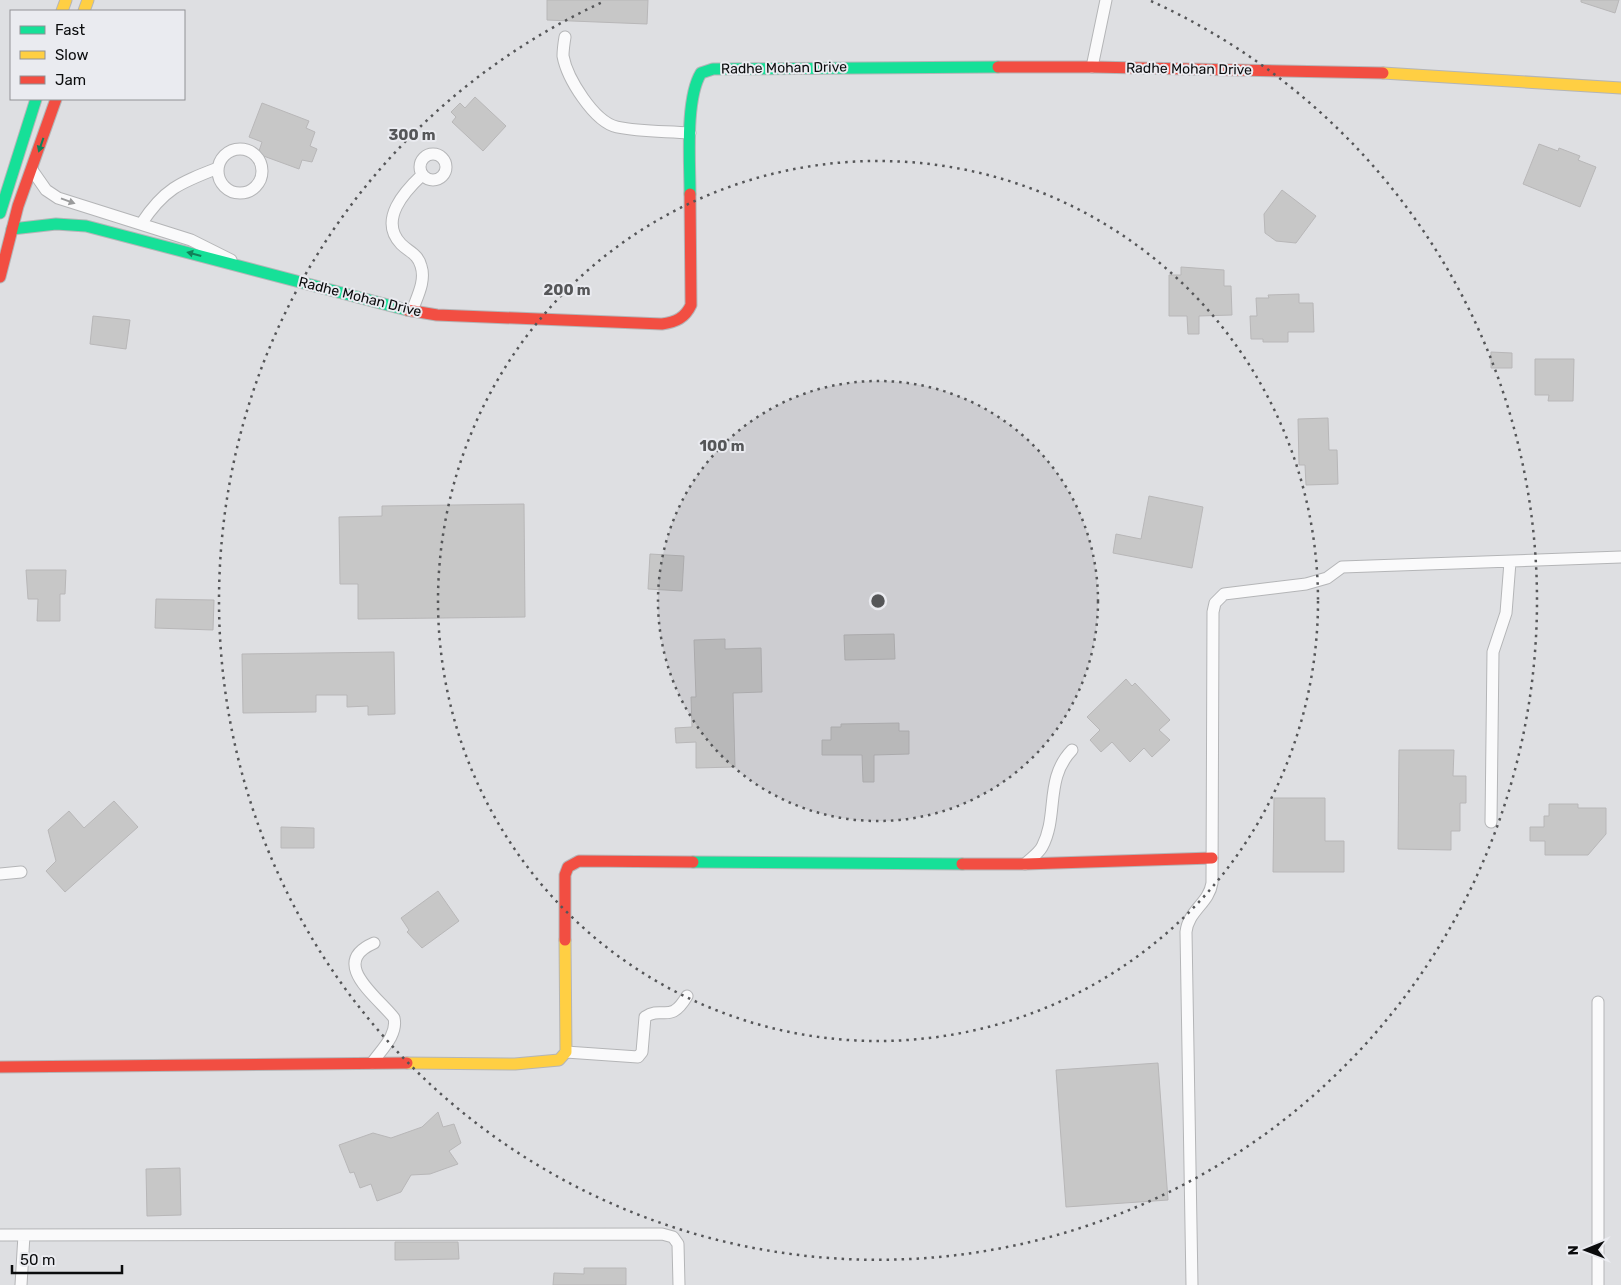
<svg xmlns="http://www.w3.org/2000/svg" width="1621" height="1285" font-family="Rubik,sans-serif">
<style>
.building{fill:#c7c7c7;stroke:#b8b7b8}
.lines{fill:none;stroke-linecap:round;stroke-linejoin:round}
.street-casing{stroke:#b4b5b7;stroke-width:13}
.fast-casing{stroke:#b4b5b7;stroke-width:13}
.slow-casing{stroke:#b4b5b7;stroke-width:13}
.jam-casing{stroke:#b4b5b7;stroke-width:13}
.street{stroke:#fafafb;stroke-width:11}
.fast{stroke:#16e098;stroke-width:11}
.slow{stroke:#ffcf43;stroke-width:11}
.jam{stroke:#f24e42;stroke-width:11}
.oneway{fill:#118159}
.oneway2{fill:#9a9b9c}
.ring{fill:none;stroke:#555658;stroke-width:2.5;stroke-dasharray:2.5 5}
.labels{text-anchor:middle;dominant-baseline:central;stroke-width:4;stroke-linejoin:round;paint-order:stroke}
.street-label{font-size:14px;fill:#0b0c0d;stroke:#eaebf0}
.centre{fill:#555658;stroke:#eaebf0;stroke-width:2.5}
.ring-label{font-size:15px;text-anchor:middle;font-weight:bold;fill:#555658;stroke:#eaebf0;stroke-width:4;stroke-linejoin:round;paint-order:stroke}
</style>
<rect width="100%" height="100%" fill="#dedfe2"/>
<path class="building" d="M 547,0 L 648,0 L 647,24 L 547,20 Z
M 1581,0 L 1619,0 L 1615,13 L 1581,2 Z
M 475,97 L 506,126 L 483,151 L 452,122 L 456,117 L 451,112 L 460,103 L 465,108 Z
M 262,103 L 309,121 L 306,128 L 315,132 L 310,146 L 317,149 L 312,162 L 302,160 L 299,169 L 258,154 L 262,142 L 249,137 Z
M 1539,144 L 1558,151 L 1559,148 L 1580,156 L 1578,160 L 1596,167 L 1580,207 L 1523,184 Z
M 1282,190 L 1316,216 L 1296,243 L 1276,241 L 1265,233 L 1264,214 Z
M 1181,267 L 1224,270 L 1224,286 L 1231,286 L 1232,315 L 1199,316 L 1199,334 L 1188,334 L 1187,316 L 1169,316 L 1169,275 L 1181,275 Z
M 1299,294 L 1299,303 L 1313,303 L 1314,332 L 1288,332 L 1288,342 L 1263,342 L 1263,339 L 1251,339 L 1250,316 L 1257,316 L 1256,298 L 1269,298 L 1268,295 Z
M 93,316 L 130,320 L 126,349 L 90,344 Z
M 1491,352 L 1512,353 L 1512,368 L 1491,368 Z
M 1535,359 L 1574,359 L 1573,401 L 1548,401 L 1549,395 L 1535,395 Z
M 1328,418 L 1329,450 L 1337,450 L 1338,484 L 1306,485 L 1305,465 L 1299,465 L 1298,419 Z
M 1149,496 L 1203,507 L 1192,568 L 1113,553 L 1116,534 L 1141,539 Z
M 524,504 L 525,617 L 358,619 L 358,584 L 340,584 L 339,517 L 382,516 L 382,506 Z
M 650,554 L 684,556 L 682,591 L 648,589 Z
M 26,570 L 66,570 L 65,594 L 60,594 L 60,621 L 37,621 L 38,599 L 28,599 Z
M 156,599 L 214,600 L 213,630 L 155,628 Z
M 894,634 L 895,659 L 845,660 L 844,635 Z
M 725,639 L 725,649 L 761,648 L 762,692 L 733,693 L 735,767 L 696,768 L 696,742 L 676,743 L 675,728 L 692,727 L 691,697 L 696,697 L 694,640 Z
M 394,652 L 395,714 L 368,715 L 368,706 L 347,707 L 347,695 L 316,695 L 316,712 L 243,713 L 242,654 Z
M 1126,679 L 1132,686 L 1135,683 L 1170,720 L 1159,730 L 1170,740 L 1152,757 L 1144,748 L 1130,762 L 1112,742 L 1101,752 L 1090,740 L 1100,730 L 1087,717 Z
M 899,723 L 899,731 L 909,731 L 909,754 L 874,755 L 874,782 L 863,782 L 862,755 L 822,755 L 822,740 L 831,740 L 831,727 L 841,727 L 841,724 Z
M 1399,750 L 1454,750 L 1453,776 L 1466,776 L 1466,803 L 1460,803 L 1460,831 L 1451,831 L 1451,850 L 1398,849 Z
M 1274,798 L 1325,798 L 1325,841 L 1344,841 L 1344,872 L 1273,872 Z
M 114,801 L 138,827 L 65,892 L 46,871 L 56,861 L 48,830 L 69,811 L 84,828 Z
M 1549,804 L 1578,804 L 1578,808 L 1606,808 L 1606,834 L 1588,855 L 1545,855 L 1545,841 L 1530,841 L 1530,827 L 1544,827 L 1544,816 L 1549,816 Z
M 281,827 L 314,828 L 314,848 L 281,848 Z
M 438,891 L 459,921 L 422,948 L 407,932 L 409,930 L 401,918 Z
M 1158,1063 L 1168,1200 L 1066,1207 L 1056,1070 Z
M 438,1112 L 443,1127 L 454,1124 L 461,1143 L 449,1151 L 458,1164 L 430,1174 L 411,1175 L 401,1192 L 377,1201 L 371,1184 L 360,1188 L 354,1172 L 350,1173 L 339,1145 L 373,1133 L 391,1138 L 422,1127 Z
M 180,1168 L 181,1215 L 147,1216 L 146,1169 Z
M 395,1242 L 458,1242 L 459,1259 L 395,1260 Z
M 584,1268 L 626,1268 L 626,1285 L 553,1285 L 554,1273 L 584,1274 Z"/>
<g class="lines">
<defs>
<path id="street" d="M 565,37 C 564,43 563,50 563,56 C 567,78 594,122 617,127 C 641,132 667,131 690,133
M 1092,67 L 1106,0
M218 171a22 22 0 1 1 44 0a22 22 0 1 1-44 0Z
M420 167a13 13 0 1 1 26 0a13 13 0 1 1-26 0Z
M 32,170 L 46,190 L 58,198 L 191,240 L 231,260
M 141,224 C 164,189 179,183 218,168
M 412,311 C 417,297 426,281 421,266 C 418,254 409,252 401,244 C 378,220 405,191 422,175
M 1491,822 L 1493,652 L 1506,613 L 1510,562
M 1025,864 C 1031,858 1038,854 1042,847 C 1059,815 1044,779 1072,750
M 0,874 L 21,872
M 566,1052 L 638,1057 L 642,1052 L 645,1017 C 663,1005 670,1025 687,996
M 372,1063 C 381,1050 398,1035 394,1018 C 378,997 328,963 374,943
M 0,1235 L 662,1234 L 673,1237 L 678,1244 L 679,1285
M 21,1285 L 24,1235
M 1192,1285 L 1186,932 C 1188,911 1209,903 1212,883 L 1213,612 L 1215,603 L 1224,594 L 1306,584 L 1327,578 L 1342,567 L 1621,557
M 1598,1285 L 1598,1002"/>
<path id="fast" d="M 690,194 C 690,162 685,99 701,73 L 713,69 L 998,67
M 0,213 L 36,99
M 12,229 L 56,224 L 86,226 L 407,310
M 693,862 L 962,864"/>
<path id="slow" d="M 62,11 L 66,0
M 84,11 L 88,0
M 1383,73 L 1621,88
M 407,1063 L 515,1064 L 559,1060 L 566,1052 L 565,940"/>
<path id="jam" d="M 998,67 L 1092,67 L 1383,73
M 0,277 L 18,206 L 56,99
M 407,310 L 437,315 L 662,324 C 676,322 685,318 691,305 L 690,194
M 962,864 L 1025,864 L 1212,858
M 565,940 L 565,875 L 568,867 L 579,861 L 693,862
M 0,1067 L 407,1063"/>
</defs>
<use href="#street" class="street-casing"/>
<use href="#fast" class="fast-casing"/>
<use href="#slow" class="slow-casing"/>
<use href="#jam" class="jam-casing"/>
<use href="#street" class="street"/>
<use href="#fast" class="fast"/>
<use href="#slow" class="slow"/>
<use href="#jam" class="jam"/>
</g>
<defs><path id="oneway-solid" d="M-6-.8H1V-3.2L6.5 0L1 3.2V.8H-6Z" transform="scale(1.25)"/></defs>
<g class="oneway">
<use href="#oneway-solid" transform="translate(41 145) rotate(109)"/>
<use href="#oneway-solid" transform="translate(194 254) rotate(-165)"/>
</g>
<use class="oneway2" href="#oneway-solid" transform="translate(68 201) rotate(20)"/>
<circle cx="878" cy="601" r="220" fill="#555658" fill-opacity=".12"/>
<g class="ring">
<circle cx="878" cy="601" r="220"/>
<circle cx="878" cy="601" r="440"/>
<path d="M1151 1A659 659 0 1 1 605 1"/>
</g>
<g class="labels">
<g class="street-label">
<text transform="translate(784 68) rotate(-1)">Radhe Mohan Drive</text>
<text transform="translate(1189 69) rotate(1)">Radhe Mohan Drive</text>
<text transform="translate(360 297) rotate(14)">Radhe Mohan Drive</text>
</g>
</g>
<circle cx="878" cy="601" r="8" class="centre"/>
<g class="ring-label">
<text x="412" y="140">300 m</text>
<text x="567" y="295">200 m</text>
<text x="722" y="451">100 m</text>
</g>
<rect x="10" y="10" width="175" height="90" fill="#eaebf0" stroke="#919295"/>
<rect x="20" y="26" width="25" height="8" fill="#16e098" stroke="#919295"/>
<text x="55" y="35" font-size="15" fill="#0b0c0d">Fast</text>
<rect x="20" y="51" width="25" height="8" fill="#ffcf43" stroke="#919295"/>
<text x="55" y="60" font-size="15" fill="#0b0c0d">Slow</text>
<rect x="20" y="76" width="25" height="8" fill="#f24e42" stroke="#919295"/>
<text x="55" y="85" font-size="15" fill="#0b0c0d">Jam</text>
<g transform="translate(1586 1250) rotate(269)" stroke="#eaebf0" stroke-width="4" paint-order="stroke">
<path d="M0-4L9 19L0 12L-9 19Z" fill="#0b0c0d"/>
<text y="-8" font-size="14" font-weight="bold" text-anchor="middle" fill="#0b0c0d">N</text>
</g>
<path d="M12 1265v8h110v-8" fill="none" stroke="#0b0c0d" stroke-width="2.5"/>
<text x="20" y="1265" font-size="15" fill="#0b0c0d" stroke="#eaebf0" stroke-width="4" paint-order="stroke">50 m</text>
</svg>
